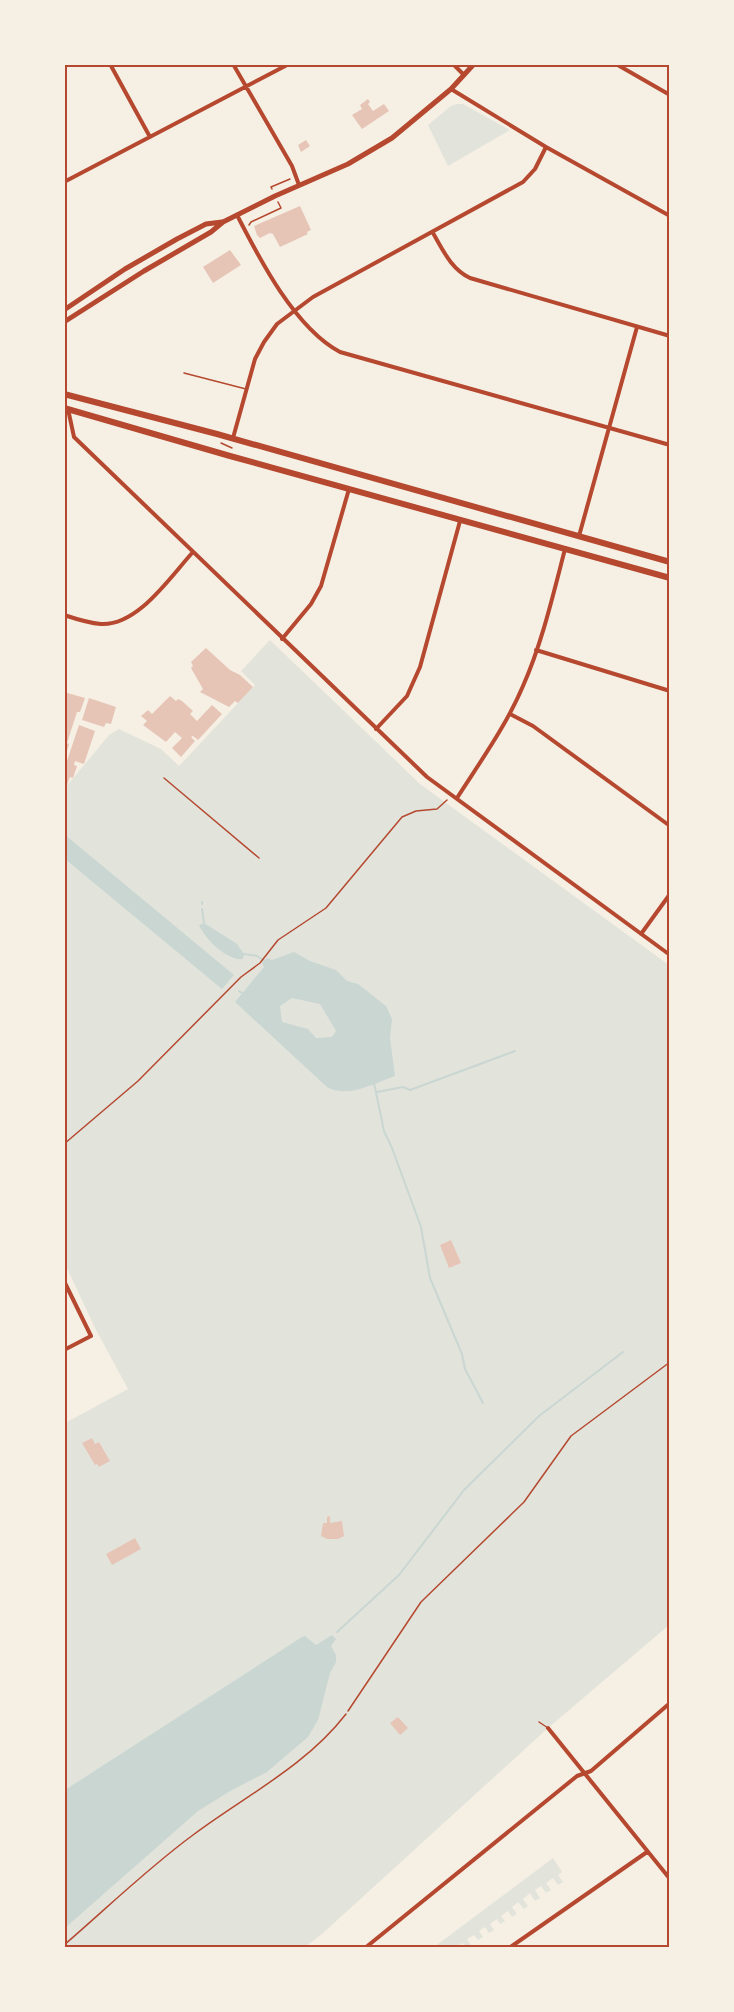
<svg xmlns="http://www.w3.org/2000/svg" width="734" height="2012" font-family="'Nunito Sans',sans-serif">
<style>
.green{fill:#e2e4dc}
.water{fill:#c9d6d2;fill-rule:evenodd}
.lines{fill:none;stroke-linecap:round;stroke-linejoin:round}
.stream{stroke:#c9d6d2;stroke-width:2}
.building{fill:#e6c5b7}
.path{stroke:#b5482f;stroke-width:1.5}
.service{stroke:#b5482f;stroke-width:1.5}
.minor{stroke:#b5482f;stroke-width:4}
.primary{stroke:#b5482f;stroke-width:5}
.trunk{stroke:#b5482f;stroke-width:6}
.neatline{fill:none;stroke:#b5482f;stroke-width:2}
</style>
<rect width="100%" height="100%" fill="#f6efe4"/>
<path class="green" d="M 457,104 L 463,104 L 510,130 L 448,166 L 428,125 L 451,106 Z
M 270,640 L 420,784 L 669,965 L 669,1625 L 548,1728 L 322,1934 L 305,1947 L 65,1947 L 65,1423 L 128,1389 L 95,1328 L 65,1264 L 65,788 L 109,735 L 119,729 L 161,749 L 179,766 L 255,685 L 241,671 Z
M 553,1858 L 562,1872 L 558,1875 L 563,1882 L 558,1885 L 553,1878 L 546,1883 L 551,1890 L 546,1893 L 541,1886 L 535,1890 L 540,1898 L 535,1901 L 530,1893 L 523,1899 L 528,1906 L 524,1909 L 518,1902 L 512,1907 L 517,1914 L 512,1917 L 508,1911 L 501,1916 L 505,1921 L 500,1924 L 497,1919 L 490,1924 L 494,1930 L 489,1933 L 485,1927 L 479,1931 L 483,1937 L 478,1940 L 474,1935 L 467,1939 L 471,1945 L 467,1947 L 462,1943 L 456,1947 L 434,1947 Z"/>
<path class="water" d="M 64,834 L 234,975 L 222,989 L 65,859 Z
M 204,923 L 237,944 L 244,954 L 243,959 C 227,961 205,939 199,925 Z
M 294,952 L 310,961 L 336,970 L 347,981 L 358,984 L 386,1006 L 392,1019 L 390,1038 L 395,1076 C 375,1083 347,1099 327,1087 L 235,1002 L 264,967 L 262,963 L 267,958 L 272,960 ZM 292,998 L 320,1004 L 336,1031 L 332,1037 L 316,1038 L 308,1029 L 282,1022 L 280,1006 Z
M 332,1635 L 336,1639 L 331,1646 L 336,1655 L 336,1662 L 330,1673 L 318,1720 L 308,1737 L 267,1772 L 232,1790 L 198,1811 L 65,1928 L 65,1790 L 302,1637 L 305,1636 L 316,1645 Z"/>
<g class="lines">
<path class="stream" d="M 202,904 L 202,902
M 202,909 L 204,923
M 244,954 L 257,956 L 265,961
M 239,991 L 242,993
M 374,1083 L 384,1131 L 392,1148 L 421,1227 L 430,1278 L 462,1354 L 465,1369 L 483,1403
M 377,1092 L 403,1087 L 410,1090 L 515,1051
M 337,1632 L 399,1575 L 464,1490 L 539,1416 L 623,1352"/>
</g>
<path class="building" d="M 368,99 L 370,102 L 368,104 L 373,111 L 384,104 L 389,111 L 362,129 L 352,115 L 362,109 L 360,105 Z
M 306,140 L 310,146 L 301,152 L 298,145 Z
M 300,206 L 311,230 L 307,232 L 308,234 L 280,247 L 273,234 L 270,233 L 260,238 L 257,235 L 254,226 Z
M 230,250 L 241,265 L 213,283 L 203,267 Z
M 206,648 L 230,670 L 240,675 L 253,687 L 238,703 L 235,701 L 229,707 L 200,692 L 203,689 L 191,668 L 193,666 L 191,662 Z
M 64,692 L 85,698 L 80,712 L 77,712 L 67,743 L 69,744 L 65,757 Z
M 170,696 L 176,701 L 178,699 L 182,701 L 193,711 L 190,714 L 197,721 L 212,705 L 222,714 L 198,740 L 193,736 L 191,737 L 195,741 L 181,757 L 172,748 L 182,738 L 175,732 L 166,742 L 143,725 L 147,721 L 141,716 L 148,710 L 152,714 Z
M 89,698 L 116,707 L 111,724 L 106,723 L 104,727 L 82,720 Z
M 79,725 L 95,731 L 84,764 L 75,761 L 74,765 L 77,766 L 73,778 L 70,777 L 67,785 L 64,784 L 64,761 L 67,761 Z
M 451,1240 L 461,1263 L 449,1268 L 440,1245 Z
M 92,1438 L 95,1444 L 99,1442 L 110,1461 L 99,1467 L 97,1464 L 95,1465 L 82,1443 Z
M 330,1516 L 330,1523 L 342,1521 L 344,1536 L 338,1539 L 327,1539 L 321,1536 L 323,1523 L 327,1523 L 327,1517 Z
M 135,1538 L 141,1549 L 112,1565 L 106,1554 Z
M 398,1717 L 408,1728 L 400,1735 L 390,1723 Z"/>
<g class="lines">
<path class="path" d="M 272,189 L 271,187 L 290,179
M 249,225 L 251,222 L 281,208 L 278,202
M 221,443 L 232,448
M 164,778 L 259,858
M 64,1144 L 138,1081 L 241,977 L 260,963 L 278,940 L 326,908 L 402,817 L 416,811 L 437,809 L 447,800
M 348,1711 L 421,1602 L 524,1502 L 571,1436 L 670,1362"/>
<path class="service" d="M 184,373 L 246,389
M 539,1722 L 548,1728
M 64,1945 C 107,1908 148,1868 193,1835 C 245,1796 306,1766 346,1714"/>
<path class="minor" d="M 110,64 L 150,137
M 233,64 L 292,166 L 299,185
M 453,64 L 464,75
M 616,64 L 670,95
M 451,89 L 546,147 L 670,216
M 64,182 L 289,64
M 237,215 C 260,260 295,328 340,352 L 670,445
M 433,233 C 443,250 451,269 470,278 L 670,336
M 68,409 L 74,437 L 427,777 L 670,955
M 233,438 L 255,359 L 264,342 L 277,324 L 313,297 L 523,182 L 535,169 L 546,147
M 579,536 L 637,327
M 64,615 C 76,619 88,623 101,624 C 138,626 170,577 193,552
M 282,639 L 311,604 L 321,586 L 349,489
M 536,650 L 670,691
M 510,714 L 533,726 L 670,826
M 376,729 L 407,696 L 420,667 L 460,521
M 457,798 C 480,762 506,726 523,686 C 542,643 553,595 565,549
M 641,934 L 670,894
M 64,1281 L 91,1336 L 64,1350
M 548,1728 L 670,1879
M 365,1948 L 577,1776 L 591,1771 L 670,1703
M 509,1948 L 647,1852"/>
<path class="primary" d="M 64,310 L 125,269 L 177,239 L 206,224 L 222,222
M 64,322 L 144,271 L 211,232 L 223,222 L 275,196 L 348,164 L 392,138 L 451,89 L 474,64"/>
<path class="trunk" d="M 64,394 L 217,434 L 670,562
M 64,408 L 230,456 L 670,578"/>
</g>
<rect width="734" height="2012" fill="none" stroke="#f6efe4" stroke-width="132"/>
<rect x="66" y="66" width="602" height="1880" class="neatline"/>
</svg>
